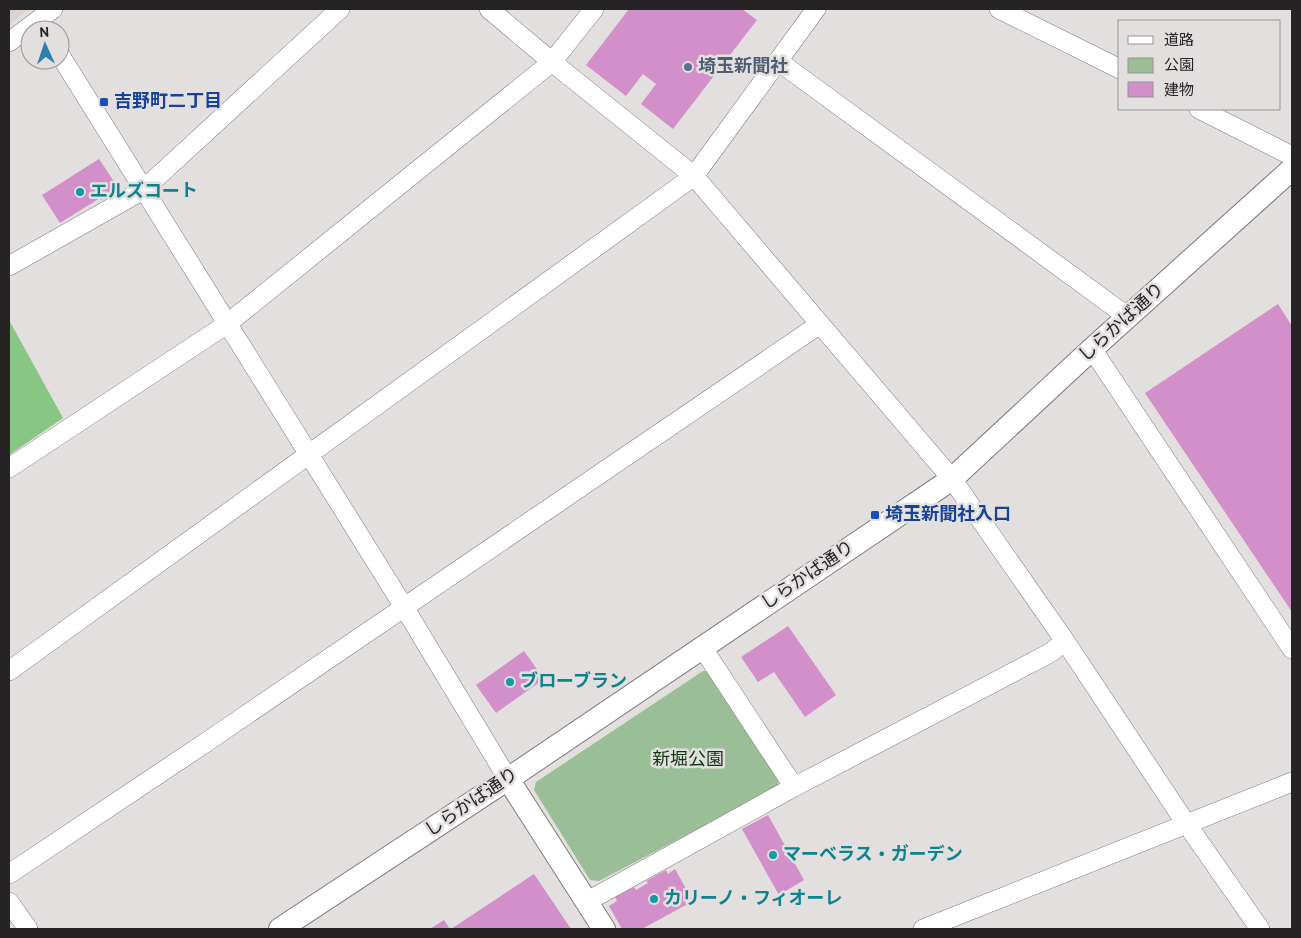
<svg xmlns="http://www.w3.org/2000/svg" width="1301" height="938" font-family="Overpass,'Noto Sans JP',sans-serif">
<style>
.built{fill:#ddd2ce}
.green{fill:#9abf97}
.forest{fill:#88c684}
.building{fill:#d28fca}
.lines{fill:none;stroke-linecap:round;stroke-linejoin:round}
.minor-casing{stroke:#7d7a79;stroke-width:20}
.tertiary-casing{stroke:#7d7a79;stroke-width:24}
.minor{stroke:#fff;stroke-width:19}
.tertiary{stroke:#fff;stroke-width:22}
.service-dot{fill:#5c6f8a;stroke:#e3dfde;stroke-width:2}
.transit-dot{fill:#1a4fb4;stroke:#e3dfde;stroke-width:2}
.culture-dot{fill:#0f9aa8;stroke:#e3dfde;stroke-width:2}
.labels{text-anchor:middle;dominant-baseline:central;stroke-width:5;stroke-linejoin:round;paint-order:stroke}
.service-label{font-size:18px;font-weight:bold;fill:#4e5e75;stroke:#e3dfde;text-anchor:start}
.transit-label{font-size:18px;font-weight:bold;fill:#164399;stroke:#e3dfde;text-anchor:start}
.culture-label{font-size:18px;font-weight:bold;fill:#0d838f;stroke:#e3dfde;text-anchor:start}
.street-label{font-size:18px;fill:#252323;stroke:#e3dfde}
.park-label{font-size:18px;fill:#0c380d;stroke:#e3dfde}
</style>
<rect width="100%" height="100%" fill="#e3dfde"/>
<path class="built" d="M 9,9 L 29,9 L 9,25 Z"/>
<path class="green" d="M 703,671 L 712,672 L 779,775 L 778,787 L 599,881 L 590,880 L 534,790 L 536,782 Z"/>
<path class="forest" d="M 9,320 L 63,418 L 9,455 Z"/>
<path class="building" d="M 629,9 L 742,9 L 757,20 L 673,129 L 641,104 L 656,84 L 643,74 L 626,96 L 586,65 Z
M 99,159 L 119,189 L 101,200 L 100,198 L 60,223 L 42,195 Z
M 1278,304 L 1292,326 L 1292,612 L 1145,393 Z
M 788,626 L 836,695 L 805,717 L 774,672 L 758,682 L 741,657 Z
M 524,651 L 544,679 L 496,713 L 476,685 Z
M 768,815 L 804,880 L 779,895 L 742,829 Z
M 675,869 L 693,901 L 642,929 L 622,929 L 609,906 L 617,901 L 615,897 L 634,887 L 636,890 L 648,883 L 646,881 L 666,870 L 668,874 Z
M 534,874 L 571,929 L 451,929 Z
M 444,920 L 450,929 L 430,929 Z"/>
<g class="lines">
<defs>
<path id="minor" d="M 489,9 L 552,62 L 694,176 L 952,479 L 1065,641 L 1179,813 L 1260,929
M 999,9 L 1120,69
M 9,42 L 53,9
M 60,55 L 404,607 L 508,779
M 778,61 L 1128,317
M 1199,109 L 1292,156
M 9,266 L 143,190 L 340,9
M 1092,349 L 1292,649
M 9,468 L 227,324 L 552,62 L 594,9
M 702,647 L 794,787
M 9,671 L 694,176 L 816,9
M 9,874 L 205,743 L 820,324
M 9,902 L 28,929
M 586,902 L 794,787 L 1050,653 L 1065,641
M 923,929 L 1292,782"/>
<path id="tertiary" d="M 508,779 L 604,929
M 280,929 L 508,779 L 952,479 L 1092,349 L 1292,169"/>
</defs>
<use href="#minor" class="minor-casing"/>
<use href="#tertiary" class="tertiary-casing"/>
<use href="#minor" class="minor"/>
<use href="#tertiary" class="tertiary"/>
</g>
<circle class="service-dot" cx="688" cy="67" r="5"/>
<g class="transit-dot">
<rect x="99" y="97" width="10" height="10" rx="2.5"/>
<rect x="870" y="510" width="10" height="10" rx="2.5"/>
</g>
<g class="culture-dot">
<circle cx="80" cy="192" r="5"/>
<circle cx="510" cy="682" r="5"/>
<circle cx="773" cy="855" r="5"/>
<circle cx="654" cy="899" r="5"/>
</g>
<g class="labels">
<g class="service-label">
<text x="698" y="67">埼玉新聞社</text>
</g>
<g class="transit-label">
<text x="114" y="102">吉野町二丁目</text>
<text x="885" y="515">埼玉新聞社入口</text>
</g>
<g class="culture-label">
<text x="90" y="192">エルズコート</text>
<text x="520" y="682">ブローブラン</text>
<text x="783" y="855">マーベラス・ガーデン</text>
<text x="664" y="899">カリーノ・フィオーレ</text>
</g>
<g class="street-label">
<text transform="translate(1122 323) rotate(-42)">しらかば通り</text>
<text transform="translate(808 576) rotate(-34)">しらかば通り</text>
<text transform="translate(472 803) rotate(-34)">しらかば通り</text>
</g>
<g class="park-label">
<text x="688" y="760">新堀公園</text>
</g>
</g>
<rect width="1301" height="938" fill="none" stroke="#252323" stroke-width="20"/>
<rect x="1118" y="20" width="162" height="90" fill="#e3dfde" stroke="#979493"/>
<rect x="1128" y="36" width="25" height="8" fill="#ffffff" stroke="#979493"/>
<text x="1164" y="45" font-size="15" fill="#252323">道路</text>
<rect x="1128" y="58" width="25" height="15" fill="#9abf97" stroke="#979493"/>
<text x="1164" y="70" font-size="15" fill="#252323">公園</text>
<rect x="1128" y="82" width="25" height="15" fill="#d28fca" stroke="#979493"/>
<text x="1164" y="95" font-size="15" fill="#252323">建物</text>
<g transform="translate(45 45) rotate(357)"><circle r="24" fill="#e3dfde" stroke="#979493"/>
<path d="M0-4L9 19L0 12L-9 19Z" fill="#2f7eb0"/>
<text y="-8" font-size="14" font-weight="bold" text-anchor="middle" fill="#252323">N</text>
</g>
</svg>
